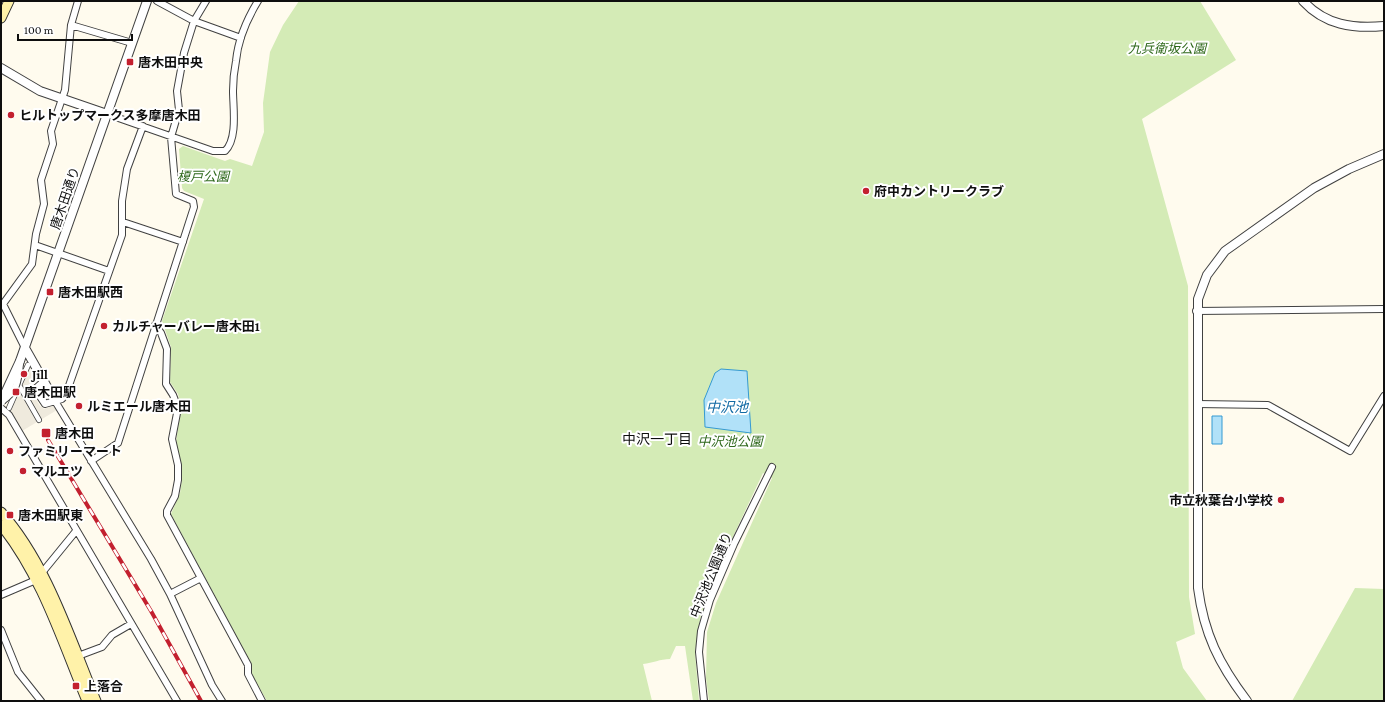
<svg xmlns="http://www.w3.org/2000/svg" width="1385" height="702" font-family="'Crimson Pro','Noto Sans JP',serif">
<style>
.green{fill:#d4ebb6}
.plaza{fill:#efeadd}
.water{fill:#b1e1f8;stroke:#359ad2}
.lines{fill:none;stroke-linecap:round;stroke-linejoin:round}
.pedestrian-casing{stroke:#414141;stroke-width:6}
.minor-casing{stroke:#414141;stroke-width:8}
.tertiary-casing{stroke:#414141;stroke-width:10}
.secondary-casing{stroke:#303030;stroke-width:11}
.pedestrian{stroke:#fff;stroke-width:4.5}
.minor{stroke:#fff;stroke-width:6}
.tertiary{stroke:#fff;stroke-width:8}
.secondary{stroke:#fff2a9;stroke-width:9}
.rail-casing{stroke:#c3202f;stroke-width:4}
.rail{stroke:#fff;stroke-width:2.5;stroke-dasharray:8;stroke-linecap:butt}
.minor-bridge-casing{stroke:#414141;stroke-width:8;stroke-linecap:butt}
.tertiary-bridge-casing{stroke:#414141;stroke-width:10;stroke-linecap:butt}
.minor-bridge{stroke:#fff;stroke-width:6}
.tertiary-bridge{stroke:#fff;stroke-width:8}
.poi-dot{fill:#c3202f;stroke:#fff;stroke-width:1.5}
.labels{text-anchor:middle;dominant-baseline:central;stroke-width:4;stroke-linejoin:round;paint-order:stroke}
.park-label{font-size:13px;font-style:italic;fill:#2e681b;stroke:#fff}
.poi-label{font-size:13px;font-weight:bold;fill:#0e0e0e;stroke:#fff;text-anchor:start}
.street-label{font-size:13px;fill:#0e0e0e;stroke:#fff}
.water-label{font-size:14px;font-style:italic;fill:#126aa4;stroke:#fff}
.neighbourhood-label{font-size:14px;fill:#0e0e0e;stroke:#fff}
</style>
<rect width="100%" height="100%" fill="#fffbee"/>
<path class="green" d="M 299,1 L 1200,1 L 1236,60 L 1142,119 L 1188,286 L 1189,597 L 1195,634 L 1176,642 L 1183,668 L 1207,701 L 709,701 L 706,678 L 707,632 L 716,603 L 772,478 L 763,473 L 722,560 L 701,614 L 695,652 L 699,701 L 693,701 L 685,646 L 676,646 L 670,659 C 660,659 653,663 643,664 L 652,701 L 267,701 L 251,673 L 251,663 L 171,514 L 180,493 L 182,480 L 182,468 L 176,442 L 181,407 L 178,394 L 170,382 L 171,347 L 162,321 L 204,199 L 184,191 L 182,188 L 179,149 L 183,146 L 225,161 L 230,159 L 252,166 L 264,132 L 263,103 L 270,52 L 283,25 Z
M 1355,588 L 1384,589 L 1384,701 L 1292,701 Z"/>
<path class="plaza" d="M 26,364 L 36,377 L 36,380 L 30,389 L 40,406 L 44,409 L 53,406 L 57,410 L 22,431 L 7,405 L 14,395 L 23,365 Z"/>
<path class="water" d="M 721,369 L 747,371 L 751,433 L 705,427 L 704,400 L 715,373 Z
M 1212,416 L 1222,416 L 1222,444 L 1212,444 Z"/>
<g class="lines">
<defs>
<path id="pedestrian" d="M 19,385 L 39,420
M 9,408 L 28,365"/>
<path id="minor" d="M 157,1 L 194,21 L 241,38
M 71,25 L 132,43
M 107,114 L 213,151 L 225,151 C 238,139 233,107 233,91 C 233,81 234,71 236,61 C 238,40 247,19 258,1
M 123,222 L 183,242
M 35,245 L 109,271
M 1196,311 L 1384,309
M 155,325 L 161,333 L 167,349 L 166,384 L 173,395 L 178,408 L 172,439 L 178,465 L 178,480 L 175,496 L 167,511 L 167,515 L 248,665 L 248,674 L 262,701
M 25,348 L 3,304 L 32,264 L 36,234 L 44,204 L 41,180 L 53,144 L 51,131 L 65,90 L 71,25 L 78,1
M 44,381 L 35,389 L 45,404 L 62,399 L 66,394 L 122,235 L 122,201 L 127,169 L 143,126
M 55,401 L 151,559 L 170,594 L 212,685 L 222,701
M 1197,404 L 1268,405 L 1350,451 L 1384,396
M 1,408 L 9,415 L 177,701
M 91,461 L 118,443 L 194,207 L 193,201 L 176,194 L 171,137 L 179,110 L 177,91 L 184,53 L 194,21 L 206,1
M 170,594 L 201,578
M 1,595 L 36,580 L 76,531
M 1,630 L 18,672 L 41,701
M 78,656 L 102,647 L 112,635 L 131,624
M 704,701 L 699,652 L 701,631 L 710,600 L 734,544 L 772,467"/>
<path id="tertiary" d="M 1303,1 C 1325,25 1353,29 1384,26
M 1,68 L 40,91 L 107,114
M 25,348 L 55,401
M 20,361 L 147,1
M 1247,701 C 1219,664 1204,634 1198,588 L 1198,299 L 1207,275 L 1225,251 L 1314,188 L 1349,169 L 1384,154"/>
<path id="secondary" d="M 1,18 L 9,1
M 1,512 C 46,562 70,638 96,701
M 1,525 C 42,576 62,641 87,701"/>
</defs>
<use href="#pedestrian" class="pedestrian-casing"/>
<use href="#minor" class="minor-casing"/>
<use href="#tertiary" class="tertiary-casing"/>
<use href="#secondary" class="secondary-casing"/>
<use href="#pedestrian" class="pedestrian"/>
<use href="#minor" class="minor"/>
<use href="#tertiary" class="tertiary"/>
<use href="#secondary" class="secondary"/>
<defs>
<path id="rail" d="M 48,440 L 151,611 L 201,701"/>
</defs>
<use href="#rail" class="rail-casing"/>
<use href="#rail" class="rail"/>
<defs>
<path id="minor-bridge" d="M 1,402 C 17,391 18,383 20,364"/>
<path id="tertiary-bridge" d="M 1,402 L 20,361"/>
</defs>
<use href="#minor-bridge" class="minor-bridge-casing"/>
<use href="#tertiary-bridge" class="tertiary-bridge-casing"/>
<use href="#minor-bridge" class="minor-bridge"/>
<use href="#tertiary-bridge" class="tertiary-bridge"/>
</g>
<g class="poi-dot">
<rect x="126" y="58" width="8" height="8" rx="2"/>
<circle cx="11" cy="115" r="4"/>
<circle cx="866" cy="191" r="4"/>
<rect x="46" y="288" width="8" height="8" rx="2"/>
<circle cx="104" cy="326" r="4"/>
<circle cx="24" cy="374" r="4"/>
<rect x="12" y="388" width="8" height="8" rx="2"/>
<circle cx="79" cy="406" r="4"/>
<rect x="41" y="428" width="10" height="10" rx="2"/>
<circle cx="10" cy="451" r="4"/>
<circle cx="23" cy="471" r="4"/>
<circle cx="1281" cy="500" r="4"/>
<rect x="6" y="511" width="8" height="8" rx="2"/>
<rect x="72" y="682" width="8" height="8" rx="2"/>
</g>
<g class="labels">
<g class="park-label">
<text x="1167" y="48">九兵衛坂公園</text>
<text x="203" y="176">榎戸公園</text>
<text x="730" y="441">中沢池公園</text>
</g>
<g class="poi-label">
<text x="138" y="62">唐木田中央</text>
<text x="19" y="115">ヒルトップマークス多摩唐木田</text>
<text x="874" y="191">府中カントリークラブ</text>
<text x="58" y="292">唐木田駅西</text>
<text x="112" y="326">カルチャーバレー唐木田1</text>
<text x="32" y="374">Jill</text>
<text x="24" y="392">唐木田駅</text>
<text x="87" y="406">ルミエール唐木田</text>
<text x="55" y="433">唐木田</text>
<text x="18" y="451">ファミリーマート</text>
<text x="31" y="471">マルエツ</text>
<text x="1273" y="500" text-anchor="end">市立秋葉台小学校</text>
<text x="18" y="515">唐木田駅東</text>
<text x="84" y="686">上落合</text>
</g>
<g class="street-label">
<text transform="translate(65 198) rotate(-71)">唐木田通り</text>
<text transform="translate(711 575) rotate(-68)">中沢池公園通り</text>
</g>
<g class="water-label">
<text x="727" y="407">中沢池</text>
</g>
<g class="neighbourhood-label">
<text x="657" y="439">中沢一丁目</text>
</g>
</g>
<rect width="1385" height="702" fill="none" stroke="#0e0e0e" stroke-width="4"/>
<path d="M18 34v6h114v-6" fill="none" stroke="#0e0e0e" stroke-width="2"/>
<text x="24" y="34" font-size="12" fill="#0e0e0e" stroke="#ffffff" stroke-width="3" paint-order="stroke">100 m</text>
</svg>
